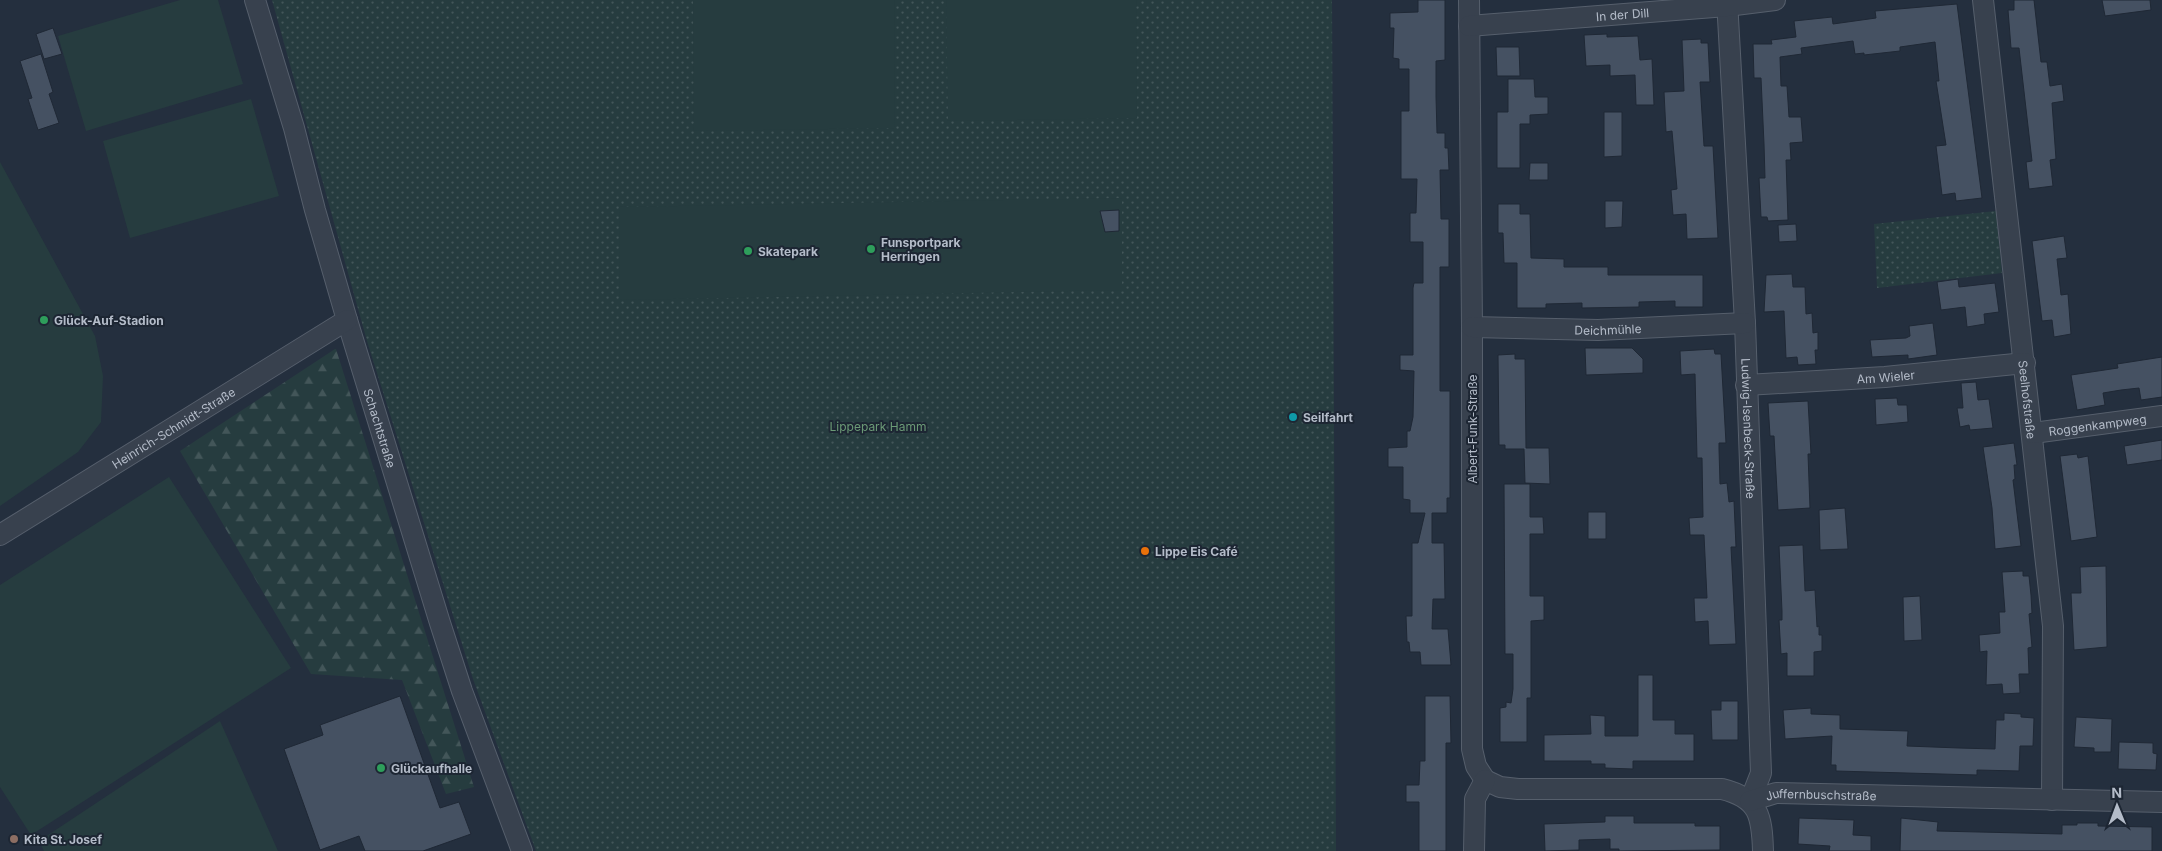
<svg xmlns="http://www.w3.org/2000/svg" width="2162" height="851" font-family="Inter,sans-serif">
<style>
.grass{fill:url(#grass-dots)}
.forest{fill:url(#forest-firs)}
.garden{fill:#263c3f}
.building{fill:#455162;stroke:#1f2835}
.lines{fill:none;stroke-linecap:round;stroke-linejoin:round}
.street-casing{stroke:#565f6c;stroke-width:22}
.street{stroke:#38414e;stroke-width:20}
.leisure-dot{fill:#2e9e5b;stroke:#1d2633;stroke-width:2}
.culture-dot{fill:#0f9aa8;stroke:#1d2633;stroke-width:2}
.food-dot{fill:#e8710a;stroke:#1d2633;stroke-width:2}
.education-dot{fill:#8d6e63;stroke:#1d2633;stroke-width:2}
.labels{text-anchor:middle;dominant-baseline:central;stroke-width:4;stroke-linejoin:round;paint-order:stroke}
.street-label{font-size:12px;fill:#b4bcc9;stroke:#1d2633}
.poi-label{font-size:12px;font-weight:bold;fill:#b4bcc9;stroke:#1d2633;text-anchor:start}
.park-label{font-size:12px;fill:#6b9a76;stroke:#1d2633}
</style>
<defs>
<pattern id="grass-dots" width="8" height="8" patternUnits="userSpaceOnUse" patternTransform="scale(1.25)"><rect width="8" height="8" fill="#263c3f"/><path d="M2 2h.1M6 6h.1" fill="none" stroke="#435659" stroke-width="1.8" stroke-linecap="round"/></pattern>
<pattern id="forest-firs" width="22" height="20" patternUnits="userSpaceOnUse" patternTransform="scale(1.25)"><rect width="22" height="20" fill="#263c3f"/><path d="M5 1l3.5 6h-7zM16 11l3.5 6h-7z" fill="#435659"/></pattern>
</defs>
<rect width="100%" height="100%" fill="#242f3e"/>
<path class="grass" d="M 272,0 L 1332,0 L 1336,851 L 536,851 L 473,679 L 367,341 Z
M 1996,211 L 2002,273 L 1877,288 L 1874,224 Z"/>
<path class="forest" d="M 335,349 L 336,349 L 474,787 L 446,794 L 402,680 L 311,674 L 180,451 Z"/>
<path class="garden" d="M 180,0 L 218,0 L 243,84 L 86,131 L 58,36 Z
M 693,0 L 894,0 L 895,128 L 694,131 Z
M 946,0 L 1136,0 L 1137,118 L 948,121 Z
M 251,99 L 279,196 L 130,238 L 103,141 Z
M 0,162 L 95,336 L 103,376 L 101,422 L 78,452 L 0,506 Z
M 1122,198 L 1122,290 L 620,300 L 619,207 Z
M 169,477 L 291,668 L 31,835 L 0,787 L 0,585 Z
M 220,721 L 278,851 L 44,851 L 39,841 Z"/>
<path class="building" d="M 1418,0 L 1445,0 L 1445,60 L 1436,61 L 1436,97 L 1437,133 L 1445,133 L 1445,148 L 1448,148 L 1449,170 L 1440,170 L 1441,219 L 1449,219 L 1449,267 L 1440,267 L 1440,391 L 1450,391 L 1450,498 L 1447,498 L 1447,513 L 1432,513 L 1432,543 L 1444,543 L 1445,599 L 1433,599 L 1432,629 L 1448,629 L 1451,665 L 1421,665 L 1420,652 L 1410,652 L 1409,642 L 1407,642 L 1406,616 L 1412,616 L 1412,543 L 1418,543 L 1425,513 L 1410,513 L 1410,500 L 1403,499 L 1403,467 L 1388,467 L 1388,448 L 1407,447 L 1407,431 L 1410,431 L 1413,417 L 1414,371 L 1400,370 L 1400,355 L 1413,355 L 1413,288 L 1414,283 L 1423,283 L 1423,242 L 1410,242 L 1410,213 L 1416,213 L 1417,179 L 1401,179 L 1401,111 L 1409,111 L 1409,69 L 1399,69 L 1399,59 L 1393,58 L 1394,28 L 1390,28 L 1390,13 L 1418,12 Z
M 2014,0 L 2034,0 L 2041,62 L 2047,62 L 2050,86 L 2062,84 L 2064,101 L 2052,103 L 2056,159 L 2050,160 L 2053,186 L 2029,189 L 2026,162 L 2032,161 L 2019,48 L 2011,48 L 2008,10 L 2014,10 Z
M 2102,0 L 2150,0 L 2151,10 L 2105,16 Z
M 1957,4 L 1982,198 L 1956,201 L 1955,193 L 1942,195 L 1936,146 L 1946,145 L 1936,81 L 1939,81 L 1935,42 L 1900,47 L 1900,51 L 1864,55 L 1864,53 L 1855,54 L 1853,41 L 1801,48 L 1802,54 L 1780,57 L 1781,86 L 1787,86 L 1789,117 L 1801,117 L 1803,142 L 1790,143 L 1791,160 L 1786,160 L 1788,220 L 1768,221 L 1767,217 L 1761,217 L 1759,178 L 1765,178 L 1764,144 L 1761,78 L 1754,78 L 1753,44 L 1772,44 L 1771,40 L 1796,37 L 1794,21 L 1832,17 L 1833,24 L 1876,18 L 1875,11 Z
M 53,28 L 62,54 L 44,59 L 36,34 Z
M 1607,34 L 1607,37 L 1638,36 L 1640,60 L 1652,59 L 1654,105 L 1636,105 L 1635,75 L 1610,76 L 1610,65 L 1586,66 L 1584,35 Z
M 1701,39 L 1701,43 L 1708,43 L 1710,82 L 1700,82 L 1704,146 L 1713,146 L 1718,238 L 1687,239 L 1686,214 L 1673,215 L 1671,190 L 1677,189 L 1672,131 L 1666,132 L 1664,92 L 1684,91 L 1682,40 Z
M 1496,47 L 1519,47 L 1520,76 L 1497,76 Z
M 41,54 L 53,92 L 49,94 L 59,123 L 38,130 L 28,99 L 32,98 L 20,61 Z
M 1508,79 L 1534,79 L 1535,97 L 1548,97 L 1548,114 L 1530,115 L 1530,124 L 1520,124 L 1520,168 L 1497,168 L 1497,112 L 1508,112 Z
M 1604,112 L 1622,112 L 1622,156 L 1604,157 Z
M 1530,163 L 1548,163 L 1548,180 L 1529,180 Z
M 1605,201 L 1623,201 L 1622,227 L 1605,228 Z
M 1498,204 L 1520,204 L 1520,214 L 1530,214 L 1531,258 L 1564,259 L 1564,267 L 1608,267 L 1608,275 L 1703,275 L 1703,307 L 1675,307 L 1675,301 L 1639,302 L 1639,307 L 1582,308 L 1582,303 L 1546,304 L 1546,308 L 1517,308 L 1517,263 L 1504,263 L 1503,233 L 1498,233 Z
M 1119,210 L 1119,231 L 1105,232 L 1100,211 Z
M 1796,224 L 1797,241 L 1779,242 L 1778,225 Z
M 2064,236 L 2067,258 L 2057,259 L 2061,295 L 2068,294 L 2071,334 L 2054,337 L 2052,320 L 2042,321 L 2032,241 Z
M 1792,274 L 1793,287 L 1805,287 L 1806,314 L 1812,313 L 1813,333 L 1818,332 L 1818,350 L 1815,350 L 1816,364 L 1798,365 L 1797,357 L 1786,358 L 1784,311 L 1764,312 L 1766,275 Z
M 1958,279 L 1959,287 L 1995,283 L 1999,312 L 1984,314 L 1985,324 L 1967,327 L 1965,307 L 1941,310 L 1937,282 Z
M 1933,323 L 1937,355 L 1908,359 L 1908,355 L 1872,357 L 1870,340 L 1906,338 L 1910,336 L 1909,326 Z
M 1585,348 L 1632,348 L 1643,359 L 1643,373 L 1586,375 Z
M 1714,349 L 1715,354 L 1721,354 L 1726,443 L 1719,443 L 1719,449 L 1720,484 L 1727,483 L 1729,502 L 1734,501 L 1736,547 L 1731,547 L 1736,644 L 1709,645 L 1708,621 L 1695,622 L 1694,598 L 1707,598 L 1704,535 L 1690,535 L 1689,518 L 1703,517 L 1702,458 L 1697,458 L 1695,374 L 1681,375 L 1680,351 Z
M 1515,354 L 1515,359 L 1525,359 L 1526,448 L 1549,448 L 1550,484 L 1525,483 L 1524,449 L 1505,449 L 1505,445 L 1499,445 L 1498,355 Z
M 2162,357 L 2162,397 L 2141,400 L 2139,388 L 2121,390 L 2103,393 L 2105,405 L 2077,410 L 2071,375 L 2118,368 L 2117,364 Z
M 1976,382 L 1978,400 L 1989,399 L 1993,428 L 1970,430 L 1969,425 L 1960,427 L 1957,408 L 1963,408 L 1961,383 Z
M 1897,398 L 1898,405 L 1907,405 L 1908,422 L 1876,425 L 1875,399 Z
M 1808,401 L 1811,454 L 1808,454 L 1810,508 L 1778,510 L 1774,436 L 1770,436 L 1768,403 Z
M 2162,440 L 2162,460 L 2127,465 L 2124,446 Z
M 2014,443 L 2017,465 L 2014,465 L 2015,479 L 2013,480 L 2021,546 L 1995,549 L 1992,508 L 1983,447 Z
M 2077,454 L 2078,458 L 2088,456 L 2097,537 L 2071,541 L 2060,456 Z
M 1504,484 L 1530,484 L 1530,517 L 1543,517 L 1544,534 L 1530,534 L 1530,596 L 1544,596 L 1544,620 L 1531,621 L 1531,698 L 1527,698 L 1527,742 L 1500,742 L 1500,708 L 1506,707 L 1506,702 L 1511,703 L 1513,689 L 1513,654 L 1505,654 Z
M 1845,508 L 1848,549 L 1820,550 L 1819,510 Z
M 1588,512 L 1606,512 L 1606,539 L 1588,539 Z
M 1803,545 L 1805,591 L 1815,590 L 1817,627 L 1819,626 L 1819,635 L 1822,635 L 1822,651 L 1814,652 L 1814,676 L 1787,676 L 1787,653 L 1781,654 L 1779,620 L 1782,620 L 1782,611 L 1779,546 Z
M 2106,566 L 2107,647 L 2074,650 L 2071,593 L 2081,593 L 2080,567 Z
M 2023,571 L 2023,576 L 2029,576 L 2031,595 L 2032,613 L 2029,614 L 2032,647 L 2028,648 L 2029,674 L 2019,674 L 2020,693 L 2003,694 L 2002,684 L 1986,685 L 1987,651 L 1980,652 L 1979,635 L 2000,633 L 1999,612 L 2005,612 L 2002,572 Z
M 1920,596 L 1922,640 L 1904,641 L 1903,597 Z
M 1638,675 L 1653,675 L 1653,720 L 1675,720 L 1675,734 L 1694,734 L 1694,761 L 1633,761 L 1633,769 L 1605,768 L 1605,764 L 1591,764 L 1591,761 L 1544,761 L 1544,735 L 1591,734 L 1590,715 L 1605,716 L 1605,736 L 1638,736 Z
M 400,696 L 440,808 L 459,802 L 471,834 L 423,851 L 365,851 L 359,836 L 320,850 L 284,749 L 323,735 L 320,725 Z
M 1425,696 L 1450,696 L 1451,743 L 1446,743 L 1446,851 L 1419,851 L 1419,802 L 1406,802 L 1406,785 L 1419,785 L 1420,761 L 1425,761 Z
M 1721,701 L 1738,701 L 1738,740 L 1712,740 L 1711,710 L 1721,710 Z
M 1811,708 L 1811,714 L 1840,715 L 1840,729 L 1908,731 L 1907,746 L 1959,748 L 1995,749 L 1996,720 L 2004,720 L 2004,713 L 2021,714 L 2021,717 L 2034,718 L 2033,746 L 2020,746 L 2019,771 L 1977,770 L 1977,775 L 1836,771 L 1836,765 L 1831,765 L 1832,736 L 1785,739 L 1783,710 Z
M 2076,717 L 2112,719 L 2111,752 L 2094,752 L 2094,748 L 2074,747 Z
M 2119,742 L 2153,743 L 2153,753 L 2157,754 L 2156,770 L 2118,769 Z
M 1605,816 L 1634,816 L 1634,823 L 1695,823 L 1695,826 L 1720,826 L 1720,850 L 1619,851 L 1619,849 L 1610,849 L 1610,839 L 1579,840 L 1579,850 L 1545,851 L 1544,824 L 1605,822 Z
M 1799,818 L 1854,820 L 1853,835 L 1871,836 L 1871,851 L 1829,851 L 1830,846 L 1798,844 Z
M 1901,818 L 1938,822 L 1937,831 L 2062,834 L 2062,825 L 2077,825 L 2077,823 L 2098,823 L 2098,826 L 2152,827 L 2152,851 L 1900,851 Z"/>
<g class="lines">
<defs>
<g id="street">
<path id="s1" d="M 255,0 L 294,128 L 315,210 L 347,320 L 440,623 L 462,691 L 522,851"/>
<path d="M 1469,0 L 1472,327 L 1472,749 L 1476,766 L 1485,780"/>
<path id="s2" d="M 1727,0 L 1745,323 L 1761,773 L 1750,801"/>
<path id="s3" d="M 1983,0 L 2053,626 L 2052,800"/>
<path id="s4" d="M 1469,26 L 1727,6 L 1775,0"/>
<path id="s5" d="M 1472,327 L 1598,330 L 1745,323"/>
<path id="s6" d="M 1746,385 L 1885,377 L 2025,363"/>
<path id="s7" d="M 2033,433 L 2162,416"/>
<path id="s8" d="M 0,535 L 347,320"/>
<path d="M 1485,780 L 1500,787 L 1518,789 L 1722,789 C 1759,798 1762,816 1763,851"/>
<path id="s9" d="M 1750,801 L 1776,793 L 2162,802"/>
<path d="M 1474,851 L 1475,799 L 1485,780"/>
</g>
</defs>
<use href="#street" class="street-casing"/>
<use href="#street" class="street"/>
</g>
<g class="leisure-dot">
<circle cx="871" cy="249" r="5"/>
<circle cx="748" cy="251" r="5"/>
<circle cx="44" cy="320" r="5"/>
<circle cx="381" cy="768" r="5"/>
</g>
<circle class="culture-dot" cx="1293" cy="417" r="5"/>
<circle class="food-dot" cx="1145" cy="551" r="5"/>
<circle class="education-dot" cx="14" cy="839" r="5"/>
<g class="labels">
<g class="street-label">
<text stroke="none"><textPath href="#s4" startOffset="154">In der Dill</textPath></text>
<text stroke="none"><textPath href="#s5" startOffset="136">Deichmühle</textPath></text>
<text stroke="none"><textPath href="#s6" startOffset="140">Am Wieler</textPath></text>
<text stroke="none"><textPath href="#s3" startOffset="402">Seelhofstraße</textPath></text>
<text stroke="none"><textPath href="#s7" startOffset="65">Roggenkampweg</textPath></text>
<text stroke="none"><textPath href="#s8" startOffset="204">Heinrich-Schmidt-Straße</textPath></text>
<text stroke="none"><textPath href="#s1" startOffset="446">Schachtstraße</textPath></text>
<text stroke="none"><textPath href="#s2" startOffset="429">Ludwig-Isenbeck-Straße</textPath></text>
<text transform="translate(1472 429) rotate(-90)">Albert-Funk-Straße</text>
<text stroke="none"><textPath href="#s9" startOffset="72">Juffernbuschstraße</textPath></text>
</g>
<g class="poi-label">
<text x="881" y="242">Funsportpark<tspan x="881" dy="14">Herringen</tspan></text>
<text x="758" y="251">Skatepark</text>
<text x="54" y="320">Glück-Auf-Stadion</text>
<text x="1303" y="417">Seilfahrt</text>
<text x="1155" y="551">Lippe Eis Café</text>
<text x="391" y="768">Glückaufhalle</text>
<text x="24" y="839">Kita St. Josef</text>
</g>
<g class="park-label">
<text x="878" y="426">Lippepark Hamm</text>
</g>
</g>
<g transform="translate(2117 806) rotate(359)" stroke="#1d2633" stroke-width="4" paint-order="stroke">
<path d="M0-4L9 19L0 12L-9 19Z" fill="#b4bcc9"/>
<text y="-8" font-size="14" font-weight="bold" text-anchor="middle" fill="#b4bcc9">N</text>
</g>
</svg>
